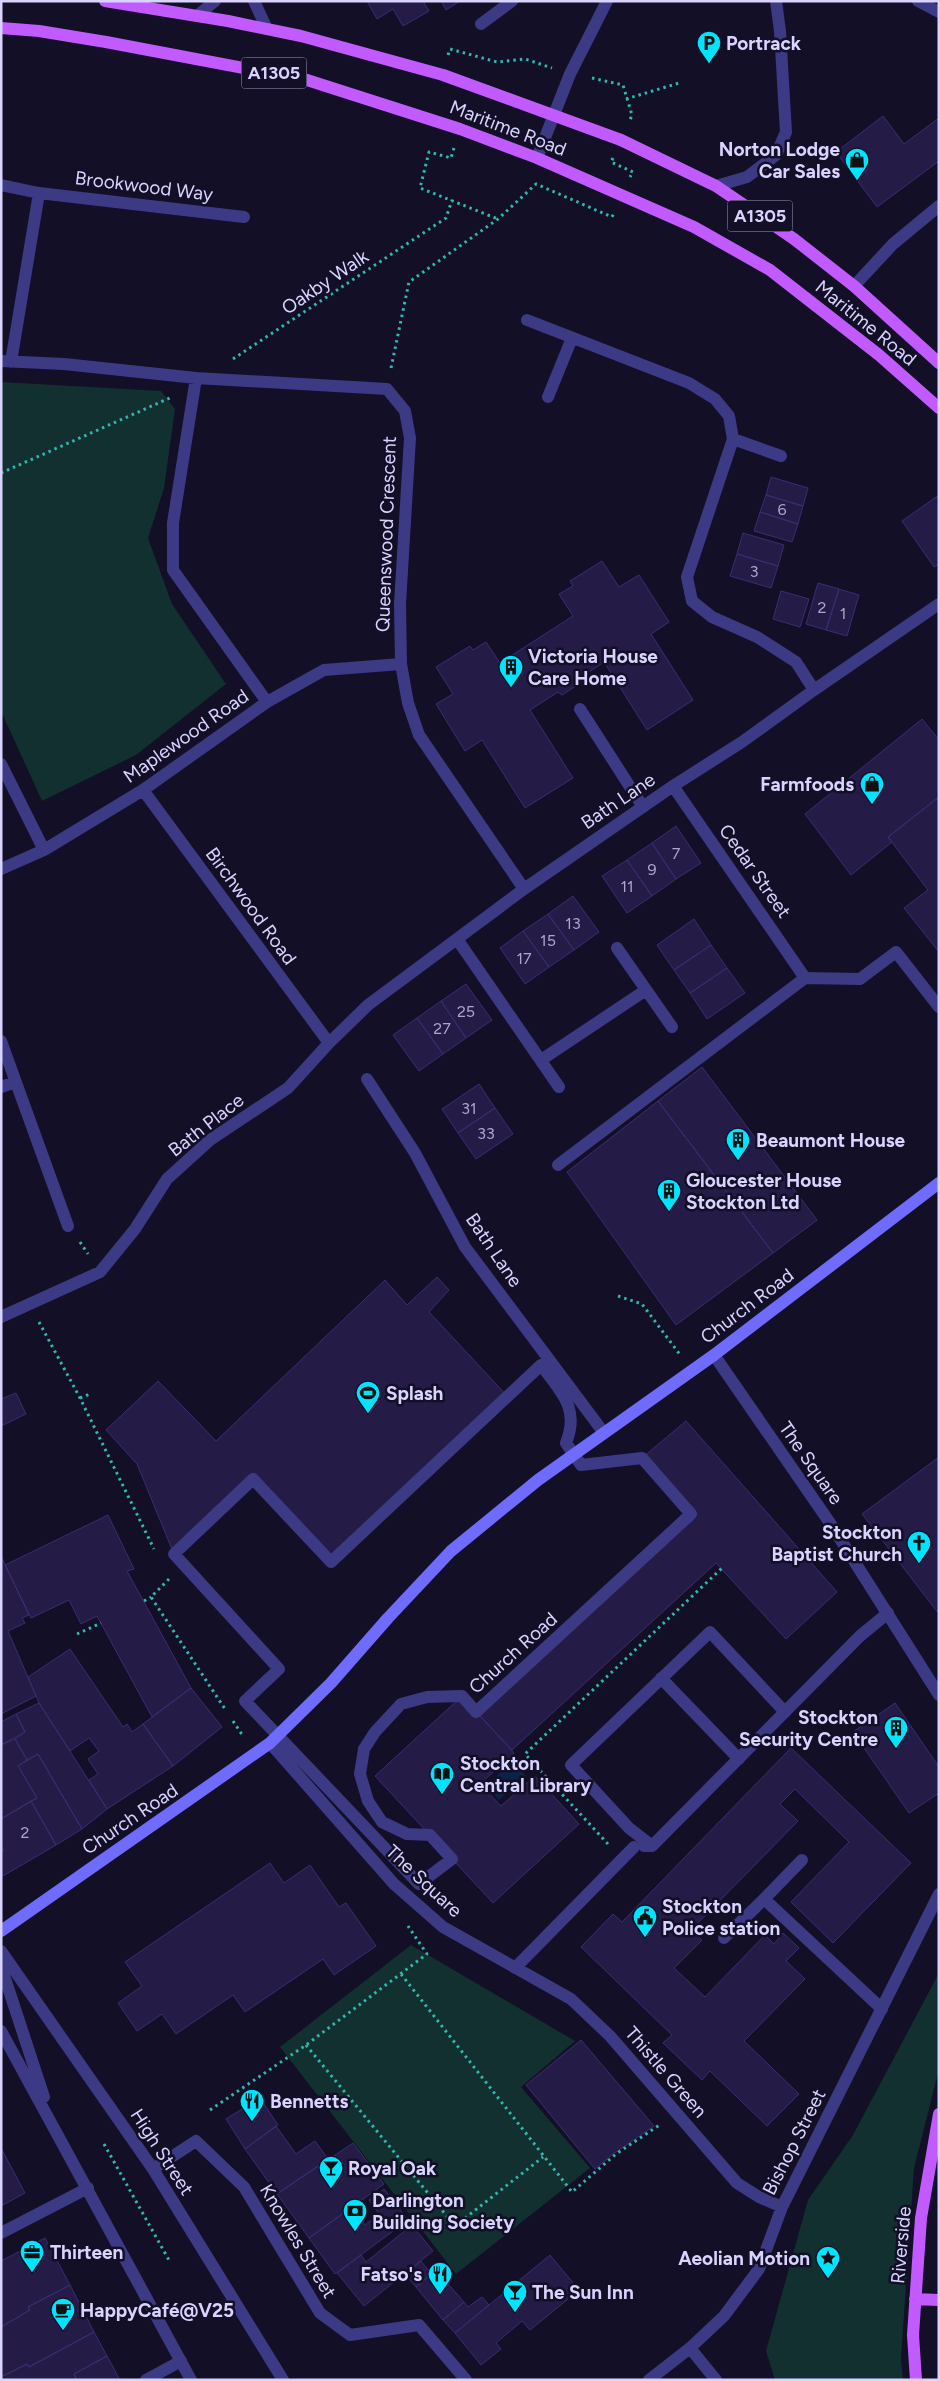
<svg xmlns="http://www.w3.org/2000/svg" width="940" height="2381" font-family="Figtree,sans-serif">
<style>
.green{fill:#12302f}
.water{fill:#0c2248}
.building{fill:#241b47;stroke:#3b2d73}
.lines{fill:none;stroke-linecap:round;stroke-linejoin:round}
.path{stroke:#2fb8b0;stroke-width:3;stroke-dasharray:2.5 4;stroke-linecap:butt}
.lane{stroke:#3d3a85;stroke-width:12}
.street{stroke:#3d3a85;stroke-width:12}
.secondary{stroke:#6f6bff;stroke-width:12}
.primary{stroke:#c25bff;stroke-width:12}
.labels{text-anchor:middle;dominant-baseline:central;stroke-width:5;stroke-linejoin:round;paint-order:stroke}
.number-label{font-size:16px;fill:#aca6d1}
.shield{fill:#130f26;stroke:#9e99be;stroke-width:1}
.shield-label{font-size:18px;font-weight:bold;fill:#d9d4ff}
.poi-label{font-size:19px;font-weight:bold;fill:#d9d4ff;stroke:#130f26;text-anchor:start}
.street-label{font-size:19px;fill:#d9d4ff;stroke:#130f26}
</style>
<rect width="100%" height="100%" fill="#130f26"/>
<path class="green" d="M 1,382 L 161,391 L 175,409 L 164,488 L 148,538 L 172,604 L 226,684 L 136,755 L 42,801 L 1,711 Z
M 411,1945 L 575,2041 L 521,2087 L 590,2168 L 456,2274 L 280,2047 Z
M 939,1973 L 939,2069 L 914,2168 L 901,2359 L 903,2380 L 775,2380 L 766,2351 L 808,2200 L 853,2135 Z"/>
<path class="water" d="M 512,1761 L 526,1776 L 499,1800 L 486,1786 Z"/>
<path class="building" d="M 367,1 L 423,1 L 429,11 L 403,26 L 393,9 L 377,19 Z
M 441,1 L 460,1 L 446,10 Z
M 883,116 L 904,144 L 939,118 L 939,161 L 877,207 L 836,152 Z
M 771,477 L 808,488 L 803,506 L 766,495 Z
M 766,495 L 803,506 L 798,524 L 760,512 Z
M 939,495 L 939,564 L 934,567 L 902,521 Z
M 760,512 L 798,524 L 792,542 L 754,531 Z
M 743,533 L 784,545 L 778,566 L 737,554 Z
M 737,554 L 778,566 L 771,588 L 730,576 Z
M 602,561 L 619,587 L 639,575 L 669,622 L 651,634 L 693,700 L 647,730 L 604,662 L 577,680 L 579,684 L 562,695 L 558,692 L 530,710 L 573,778 L 525,808 L 482,740 L 465,751 L 436,704 L 453,694 L 436,667 L 470,646 L 473,650 L 486,642 L 500,663 L 573,616 L 559,594 L 573,586 L 570,581 Z
M 818,583 L 839,589 L 826,630 L 806,624 Z
M 839,589 L 859,595 L 847,636 L 826,630 Z
M 781,591 L 809,599 L 800,627 L 773,619 Z
M 922,719 L 939,740 L 939,797 L 888,837 L 892,842 L 851,875 L 805,814 Z
M 939,797 L 939,952 L 904,908 L 928,890 L 888,837 Z
M 676,826 L 701,863 L 676,879 L 652,843 Z
M 652,843 L 676,879 L 652,896 L 627,860 Z
M 627,860 L 652,896 L 627,913 L 602,876 Z
M 573,896 L 599,932 L 574,950 L 548,914 Z
M 548,914 L 574,950 L 549,967 L 523,931 Z
M 694,919 L 711,945 L 674,970 L 657,945 Z
M 523,931 L 549,967 L 525,984 L 500,948 Z
M 711,945 L 727,968 L 690,993 L 674,970 Z
M 727,968 L 745,993 L 707,1019 L 690,993 Z
M 466,984 L 492,1020 L 466,1038 L 441,1001 Z
M 441,1001 L 466,1038 L 443,1054 L 417,1018 Z
M 417,1018 L 443,1054 L 419,1071 L 393,1035 Z
M 702,1067 L 817,1220 L 773,1253 L 658,1101 Z
M 479,1084 L 495,1108 L 458,1133 L 442,1109 Z
M 658,1101 L 773,1253 L 676,1325 L 567,1172 Z
M 495,1108 L 513,1134 L 476,1159 L 458,1133 Z
M 437,1277 L 449,1290 L 429,1312 L 509,1398 L 331,1562 L 253,1479 L 174,1554 L 137,1464 L 106,1430 L 158,1381 L 216,1441 L 385,1280 L 407,1305 Z
M 16,1393 L 26,1414 L 1,1426 L 1,1399 Z
M 686,1421 L 837,1592 L 786,1639 L 716,1563 L 512,1750 L 476,1712 L 691,1514 L 642,1458 Z
M 939,1457 L 939,1614 L 862,1514 Z
M 108,1515 L 134,1569 L 127,1571 L 191,1688 L 152,1717 L 97,1616 L 81,1624 L 69,1600 L 31,1618 L 5,1565 Z
M 1,1556 L 29,1615 L 22,1618 L 25,1623 L 8,1631 L 36,1696 L 1,1714 Z
M 70,1649 L 123,1727 L 127,1724 L 132,1732 L 143,1724 L 173,1766 L 107,1809 L 89,1780 L 98,1774 L 88,1759 L 99,1751 L 89,1738 L 70,1751 L 39,1703 L 28,1677 Z
M 191,1688 L 222,1727 L 173,1766 L 143,1724 Z
M 462,1696 L 514,1753 L 480,1784 L 501,1806 L 535,1776 L 579,1824 L 493,1903 L 375,1776 Z
M 39,1703 L 107,1809 L 82,1829 L 38,1754 L 27,1760 L 15,1739 L 25,1732 L 16,1714 Z
M 895,1703 L 939,1767 L 939,1793 L 909,1813 L 853,1732 Z
M 16,1714 L 25,1732 L 1,1745 L 1,1722 Z
M 15,1739 L 27,1760 L 18,1766 L 37,1798 L 1,1819 L 1,1745 Z
M 791,1748 L 911,1863 L 833,1943 L 791,1902 L 849,1842 L 795,1789 L 780,1804 L 798,1821 L 691,1930 L 702,1940 L 674,1968 L 705,1997 L 765,1935 L 774,1944 L 783,1933 L 799,1948 L 786,1961 L 805,1979 L 744,2041 L 799,2094 L 767,2126 L 710,2071 L 702,2080 L 663,2043 L 672,2035 L 581,1947 L 613,1914 L 622,1922 Z
M 38,1754 L 82,1829 L 56,1845 L 31,1801 L 37,1798 L 18,1766 Z
M 31,1801 L 56,1845 L 1,1877 L 1,1851 L 4,1850 L 1,1846 L 1,1819 Z
M 270,1863 L 284,1883 L 310,1865 L 339,1907 L 346,1903 L 376,1946 L 334,1975 L 323,1959 L 245,2012 L 233,1995 L 176,2034 L 162,2014 L 137,2031 L 118,2003 L 142,1986 L 125,1962 Z
M 581,2040 L 654,2126 L 613,2154 L 595,2169 L 526,2085 Z
M 260,2098 L 278,2125 L 245,2149 L 226,2119 Z
M 276,2126 L 296,2154 L 315,2141 L 328,2159 L 277,2194 L 245,2149 Z
M 353,2143 L 384,2184 L 309,2238 L 277,2194 Z
M 1,2148 L 25,2193 L 1,2206 Z
M 384,2189 L 408,2220 L 335,2274 L 309,2238 L 352,2207 L 365,2225 L 379,2214 L 369,2200 Z
M 412,2225 L 433,2251 L 364,2306 L 337,2273 L 361,2255 L 366,2262 Z
M 45,2238 L 70,2285 L 28,2307 L 30,2310 L 1,2327 L 1,2261 Z
M 550,2255 L 579,2290 L 530,2330 L 522,2321 L 496,2343 L 501,2349 L 481,2365 L 455,2333 Z
M 421,2261 L 431,2274 L 416,2287 L 405,2274 Z
M 431,2274 L 443,2288 L 448,2284 L 464,2302 L 443,2320 L 416,2287 Z
M 70,2285 L 94,2332 L 29,2367 L 27,2364 L 1,2377 L 1,2327 L 30,2310 L 28,2307 Z
M 482,2297 L 489,2305 L 455,2333 L 443,2320 L 464,2302 L 468,2307 Z
M 94,2332 L 107,2356 L 74,2374 L 77,2380 L 1,2380 L 1,2377 L 27,2364 L 29,2367 Z
M 107,2356 L 120,2380 L 77,2380 L 74,2374 Z"/>
<g class="lines">
<path class="path" d="M 448,55 L 450,49 L 497,62 L 525,59 L 552,68
M 592,78 L 623,85 L 632,115 L 629,122
M 626,99 L 679,83
M 454,148 L 451,158 L 429,152 L 420,188 L 498,219
M 613,158 L 611,162 L 633,172 L 630,177
M 233,359 L 446,218 L 452,200
M 391,368 L 409,282 L 498,219 L 536,184 L 612,217 L 614,213
M 1,473 L 172,397
M 80,1242 L 88,1254
M 618,1296 L 642,1304 L 681,1356
M 938,1302 L 939,1302
M 39,1322 L 80,1398 L 154,1549
M 80,1398 L 90,1394
M 169,1579 L 151,1597 L 225,1709
M 144,1601 L 151,1597
M 77,1634 L 101,1623
M 233,1721 L 243,1736
M 608,1844 L 525,1754 L 722,1568
M 401,1974 L 572,2192 L 616,2154 L 661,2124
M 306,2045 L 455,2226 L 543,2157
M 210,2110 L 306,2045 L 427,1954 L 408,1926
M 104,2144 L 170,2262"/>
<path class="lane" d="M 254,1 L 267,29
M 197,16 L 215,1
M 481,24 L 512,1
M 580,709 L 643,807
M 558,1165 L 805,978 L 860,979 L 896,952 L 939,1007
M 661,1678 L 739,1759
M 644,1846 L 652,1846 L 860,1636 L 888,1613
M 652,1846 L 629,1828 L 571,1765 L 710,1632 L 785,1712
M 764,1899 L 802,1860
M 724,1938 L 764,1899 L 882,2009
M 146,2380 L 181,2361"/>
<path class="street" d="M 918,1 L 939,12
M 537,158 L 570,74 L 607,1
M 1,185 L 39,193 L 244,217
M 716,186 L 747,177 L 776,155 L 786,132 L 780,31 L 776,1
M 854,286 L 893,244 L 939,206
M 527,320 L 689,383 L 715,399 L 729,416 L 733,439 L 687,577 L 692,601 L 712,617 L 757,637 L 796,662 L 814,690
M 1,361 L 64,364 L 196,378 L 387,389 L 405,411 L 410,438 L 400,604 L 401,664 L 408,703 L 419,735 L 524,889
M 11,362 L 39,193
M 196,378 L 173,523 L 173,570 L 267,702
M 548,397 L 572,338
M 733,439 L 781,456
M 1,764 L 44,850
M 673,786 L 805,978
M 143,790 L 329,1043
M 1,869 L 44,850 L 143,790 L 267,702 L 324,670 L 401,664
M 457,939 L 559,1087
M 617,948 L 672,1027
M 1,1041 L 68,1226
M 541,1060 L 646,990
M 367,1079 L 415,1153 L 465,1247 L 604,1433
M 1,1087 L 15,1082
M 1,1317 L 100,1272 L 135,1229 L 167,1179 L 210,1140 L 288,1088 L 329,1043 L 368,1005 L 524,889 L 673,786 L 742,742 L 814,690 L 939,604
M 714,1355 L 830,1523 L 939,1695
M 541,1365 C 561,1392 580,1408 566,1443 L 581,1465 L 642,1458 L 691,1514 L 476,1712 L 462,1696 L 427,1697 L 401,1704 L 375,1732 L 364,1749 L 360,1774 L 368,1801 L 382,1822 L 407,1834 L 430,1835 L 452,1859 L 419,1884 L 245,1701 L 279,1669 L 174,1554 L 253,1479 L 331,1562 Z
M 270,1743 L 394,1884 L 443,1927 L 571,1999 L 610,2036 L 737,2183 L 759,2197 L 782,2207
M 1,1951 L 153,2169 L 283,2380
M 1,1966 L 44,2097
M 515,1968 L 634,1847
M 1,2031 L 191,2380
M 153,2169 L 196,2141 L 244,2187 L 320,2313 L 350,2335 L 419,2325 L 466,2380
M 1,2233 L 88,2188
M 690,2348 L 716,2380
M 649,2380 L 690,2348 L 724,2316 L 759,2269 L 782,2207 L 939,1894"/>
<path class="secondary" d="M 1,1931 L 270,1743 L 331,1683 L 388,1618 L 451,1551 L 538,1480 L 714,1355 L 939,1183"/>
<path class="primary" d="M 105,1 L 228,21 L 301,36 L 443,75 L 621,140 L 716,186 L 794,239 L 854,286 L 939,363
M 1,28 L 39,31 L 106,42 L 307,80 L 460,129 L 537,158 L 694,227 L 770,270 L 879,355 L 939,408
M 915,2299 L 939,2300
M 916,2380 L 913,2335 L 921,2218 L 939,2114"/>
</g>
<defs>
<symbol id="parking-pin" viewBox="-11 -11 22 30"><path d="M0 17L-7.5 6A9.5 9.5 0 1 1 7.5 6Z" fill="#00e5ff" stroke="#130f26"/><path d="M-3.5-5.5H1a3.5 3.5 0 0 1 0 7H-1V5.5H-3.5ZM-1-3.4V-.6H.8a1.4 1.4 0 0 0 0-2.8Z" fill="#111"/></symbol>
<symbol id="shop-pin" viewBox="-11 -11 22 30"><path d="M0 17L-7.5 6A9.5 9.5 0 1 1 7.5 6Z" fill="#00e5ff" stroke="#130f26"/><path d="M-5-2.5h2.3a2.7 3.5 0 0 1 5.4 0H5L5.5 6h-11ZM-1.5-2.5h3a1.5 2.3 0 0 0-3 0Z" fill="#111"/></symbol>
<symbol id="building-pin" viewBox="-11 -11 22 30"><path d="M0 17L-7.5 6A9.5 9.5 0 1 1 7.5 6Z" fill="#00e5ff" stroke="#130f26"/><path d="M-4-6H4V6H1V3H-1V6H-4ZM-2.5-4.3h1.7v1.8h-1.7ZM.8-4.3h1.7v1.8H.8ZM-2.5-1h1.7V.8h-1.7ZM.8-1h1.7V.8H.8Z" fill="#111"/></symbol>
<symbol id="stadium-pin" viewBox="-11 -11 22 30"><path d="M0 17L-7.5 6A9.5 9.5 0 1 1 7.5 6Z" fill="#00e5ff" stroke="#130f26"/><path d="M0-5a6.5 5 0 1 0 0 10a6.5 5 0 1 0 0-10ZM-3.5-1.8h7v3.6h-7Z" fill="#111"/></symbol>
<symbol id="church-pin" viewBox="-11 -11 22 30"><path d="M0 17L-7.5 6A9.5 9.5 0 1 1 7.5 6Z" fill="#00e5ff" stroke="#130f26"/><path d="M-1.2-6h2.4v3.5h3.3v2.4h-3.3V6h-2.4V-.1h-3.3v-2.4h3.3Z" fill="#111"/></symbol>
<symbol id="library-pin" viewBox="-11 -11 22 30"><path d="M0 17L-7.5 6A9.5 9.5 0 1 1 7.5 6Z" fill="#00e5ff" stroke="#130f26"/><path d="M-6-4Q-3-5.5-.7-3.5V5Q-3 3-6 4ZM6-4Q3-5.5 .7-3.5V5Q3 3 6 4Z" fill="#111"/></symbol>
<symbol id="civic-pin" viewBox="-11 -11 22 30"><path d="M0 17L-7.5 6A9.5 9.5 0 1 1 7.5 6Z" fill="#00e5ff" stroke="#130f26"/><path d="M-.6-6.5H3V-4.5H.6V-3L4-1V1h2V6H-6V1h2V-1L-.6-3ZM-1.2 2.5V6h2.4V2.5Z" fill="#111"/></symbol>
<symbol id="restaurant-pin" viewBox="-11 -11 22 30"><path d="M0 17L-7.5 6A9.5 9.5 0 1 1 7.5 6Z" fill="#00e5ff" stroke="#130f26"/><path d="M-5-6h1v4h1v-4h1v4h1v-4h1v5L-1.5 .5V6h-2V.5L-5-1ZM5-6V6H3V1.5H1.5Q1.5-4 5-6Z" fill="#111"/></symbol>
<symbol id="bar-pin" viewBox="-11 -11 22 30"><path d="M0 17L-7.5 6A9.5 9.5 0 1 1 7.5 6Z" fill="#00e5ff" stroke="#130f26"/><path d="M-6-5H6L.8 .8V4.5H3.5V6h-7V4.5H-.8V.8Z" fill="#111"/></symbol>
<symbol id="bank-pin" viewBox="-11 -11 22 30"><path d="M0 17L-7.5 6A9.5 9.5 0 1 1 7.5 6Z" fill="#00e5ff" stroke="#130f26"/><path d="M-6-4H6V4H-6ZM0-2.3a2.3 2.3 0 1 0 0 4.6a2.3 2.3 0 1 0 0-4.6Z" fill="#111"/></symbol>
<symbol id="office-pin" viewBox="-11 -11 22 30"><path d="M0 17L-7.5 6A9.5 9.5 0 1 1 7.5 6Z" fill="#00e5ff" stroke="#130f26"/><path d="M-6-3h4V-5.5h4V-3h4V5H-6ZM-1-4.5V-3h2v-1.5ZM-6 0V1H6V0Z" fill="#111"/></symbol>
<symbol id="sight-pin" viewBox="-11 -11 22 30"><path d="M0 17L-7.5 6A9.5 9.5 0 1 1 7.5 6Z" fill="#00e5ff" stroke="#130f26"/><path d="M0-6L1.8-2.2L6-1.7L2.9 1.2L3.7 5.4L0 3.3L-3.7 5.4L-2.9 1.2L-6-1.7L-1.8-2.2Z" fill="#111"/></symbol>
<symbol id="cafe-pin" viewBox="-11 -11 22 30"><path d="M0 17L-7.5 6A9.5 9.5 0 1 1 7.5 6Z" fill="#00e5ff" stroke="#130f26"/><path d="M-5.5-4.5H6V0H3Q3 3.5 0 3.5H-2.5Q-5.5 3.5-5.5 0ZM3-3.2v2h1.7v-2ZM-6 4.5H4V6H-6Z" fill="#111"/></symbol>
</defs>
<g fill-rule="evenodd">
<use href="#parking-pin" x="695" y="29" width="28" height="38"/>
<use href="#shop-pin" x="843" y="146" width="28" height="38"/>
<use href="#building-pin" x="497" y="653" width="28" height="38"/>
<use href="#shop-pin" x="858" y="770" width="28" height="38"/>
<use href="#building-pin" x="724" y="1126" width="28" height="38"/>
<use href="#building-pin" x="655" y="1177" width="28" height="38"/>
<use href="#stadium-pin" x="354" y="1379" width="28" height="38"/>
<use href="#church-pin" x="905" y="1529" width="28" height="38"/>
<use href="#building-pin" x="882" y="1714" width="28" height="38"/>
<use href="#library-pin" x="428" y="1760" width="28" height="38"/>
<use href="#civic-pin" x="631" y="1903" width="28" height="38"/>
<use href="#restaurant-pin" x="238" y="2087" width="28" height="38"/>
<use href="#bar-pin" x="317" y="2154" width="28" height="38"/>
<use href="#bank-pin" x="341" y="2197" width="28" height="38"/>
<use href="#office-pin" x="18" y="2238" width="28" height="38"/>
<use href="#sight-pin" x="814" y="2244" width="28" height="38"/>
<use href="#restaurant-pin" x="426" y="2260" width="28" height="38"/>
<use href="#bar-pin" x="501" y="2278" width="28" height="38"/>
<use href="#cafe-pin" x="49" y="2296" width="28" height="38"/>
</g>
<g class="labels">
<g class="number-label">
<text x="782" y="509">6</text>
<text x="754" y="571">3</text>
<text x="822" y="607">2</text>
<text x="843" y="613">1</text>
<text x="676" y="853">7</text>
<text x="652" y="869">9</text>
<text x="627" y="886">11</text>
<text x="573" y="923">13</text>
<text x="548" y="940">15</text>
<text x="524" y="958">17</text>
<text x="466" y="1011">25</text>
<text x="442" y="1028">27</text>
<text x="469" y="1108">31</text>
<text x="486" y="1133">33</text>
<text x="25" y="1832">2</text>
</g>
<g class="shield">
<rect x="241.5" y="57.5" width="65" height="31" rx="4"/>
<rect x="727.5" y="200.5" width="65" height="31" rx="4"/>
</g>
<g class="shield-label">
<text x="274" y="73">A1305</text>
<text x="760" y="216">A1305</text>
</g>
<g class="poi-label">
<text x="726" y="43">Portrack</text>
<text x="840" y="149" text-anchor="end">Norton Lodge<tspan x="840" dy="22">Car Sales</tspan></text>
<text x="528" y="656">Victoria House<tspan x="528" dy="22">Care Home</tspan></text>
<text x="854" y="784" text-anchor="end">Farmfoods</text>
<text x="756" y="1140">Beaumont House</text>
<text x="686" y="1180">Gloucester House<tspan x="686" dy="22">Stockton Ltd</tspan></text>
<text x="386" y="1393">Splash</text>
<text x="902" y="1532" text-anchor="end">Stockton<tspan x="902" dy="22">Baptist Church</tspan></text>
<text x="878" y="1717" text-anchor="end">Stockton<tspan x="878" dy="22">Security Centre</tspan></text>
<text x="460" y="1763">Stockton<tspan x="460" dy="22">Central Library</tspan></text>
<text x="662" y="1906">Stockton<tspan x="662" dy="22">Police station</tspan></text>
<text x="270" y="2101">Bennetts</text>
<text x="348" y="2168">Royal Oak</text>
<text x="372" y="2200">Darlington<tspan x="372" dy="22">Building Society</tspan></text>
<text x="50" y="2252">Thirteen</text>
<text x="810" y="2258" text-anchor="end">Aeolian Motion</text>
<text x="422" y="2274" text-anchor="end">Fatso's</text>
<text x="532" y="2292">The Sun Inn</text>
<text x="80" y="2310">HappyCafé@V25</text>
</g>
<g class="street-label">
<text transform="translate(508 128) rotate(21)">Maritime Road</text>
<text transform="translate(144 186) rotate(7)">Brookwood Way</text>
<text transform="translate(325 282) rotate(-34)">Oakby Walk</text>
<text transform="translate(866 323) rotate(39)">Maritime Road</text>
<text transform="translate(386 534) rotate(-88)">Queenswood Crescent</text>
<text transform="translate(186 736) rotate(-35)">Maplewood Road</text>
<text transform="translate(618 801) rotate(-34)">Bath Lane</text>
<text transform="translate(755 871) rotate(55)">Cedar Street</text>
<text transform="translate(251 906) rotate(54)">Birchwood Road</text>
<text transform="translate(206 1125) rotate(-38)">Bath Place</text>
<text transform="translate(494 1250) rotate(56)">Bath Lane</text>
<text transform="translate(747 1306) rotate(-37)">Church Road</text>
<text transform="translate(811 1463) rotate(55)">The Square</text>
<text transform="translate(513 1653) rotate(-42)">Church Road</text>
<text transform="translate(130 1819) rotate(-34)">Church Road</text>
<text transform="translate(424 1881) rotate(43)">The Square</text>
<text transform="translate(666 2072) rotate(49)">Thistle Green</text>
<text transform="translate(794 2142) rotate(-63)">Bishop Street</text>
<text transform="translate(162 2152) rotate(57)">High Street</text>
<text transform="translate(298 2241) rotate(59)">Knowles Street</text>
<text transform="translate(901 2245) rotate(-85)">Riverside</text>
</g>
</g>
<rect width="940" height="2381" fill="none" stroke="#d9d4ff" stroke-width="5"/>
</svg>
